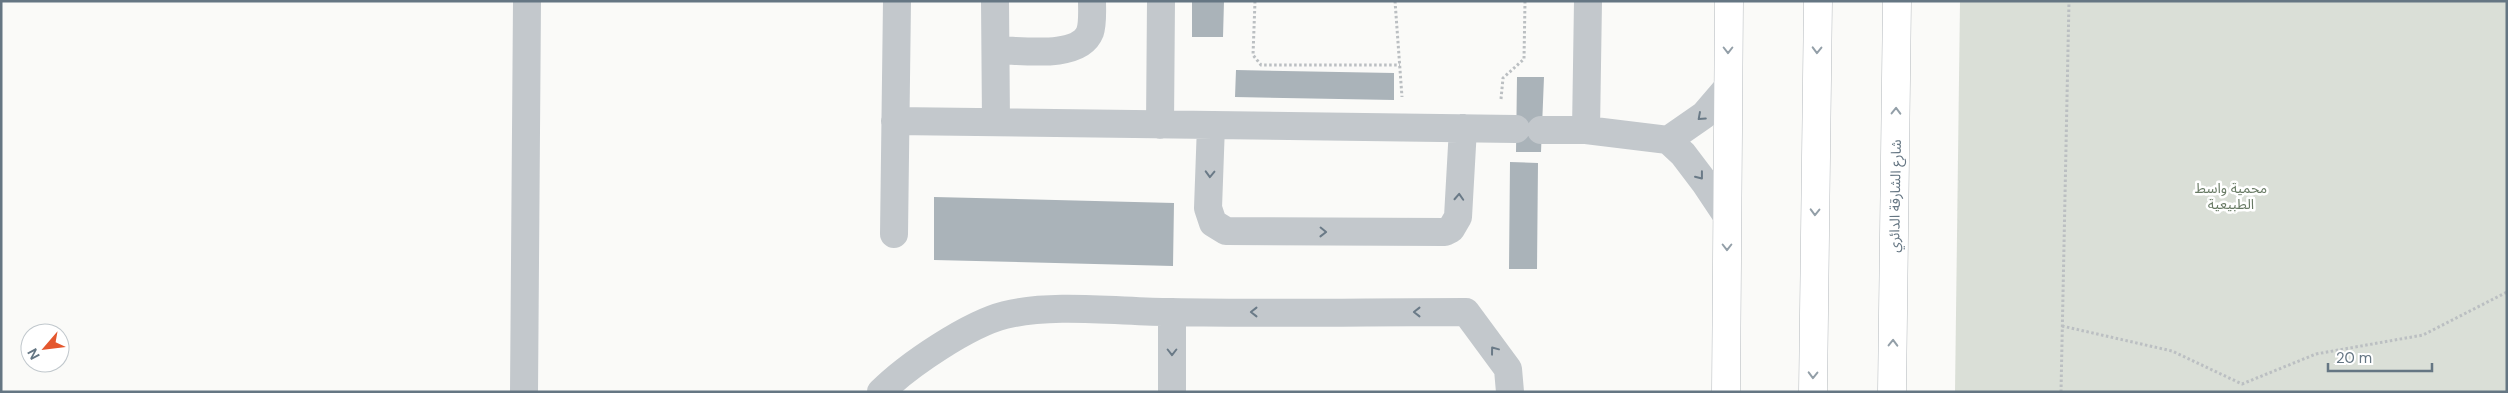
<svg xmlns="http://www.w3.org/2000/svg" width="2508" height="393" font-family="'DM Sans','Noto Sans Arabic',sans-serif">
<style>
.green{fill:#dadfd7}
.building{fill:#aab3b9}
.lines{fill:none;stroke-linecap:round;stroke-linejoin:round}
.highway-casing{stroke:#b4b9bd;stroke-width:29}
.path{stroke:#bbbfc2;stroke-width:3;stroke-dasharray:2.5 2.5;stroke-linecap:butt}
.minor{stroke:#c3c8cc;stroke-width:28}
.highway{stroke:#fff;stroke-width:28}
.oneway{stroke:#939fa8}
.oneway2{stroke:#6a7a87}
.labels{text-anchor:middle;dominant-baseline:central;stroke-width:5;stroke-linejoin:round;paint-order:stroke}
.park-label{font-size:14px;fill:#687a64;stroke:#fff}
.street-label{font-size:14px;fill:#657683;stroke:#fff}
</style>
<rect width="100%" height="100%" fill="#fafaf8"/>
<path class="green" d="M 1960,1 L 2507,1 L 2507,392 L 1955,392 Z"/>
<path class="building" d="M 1192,1 L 1224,1 L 1223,37 L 1192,37 Z
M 1236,70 L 1394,73 L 1394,100 L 1235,97 Z
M 1517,77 L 1544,77 L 1541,152 L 1516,152 Z
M 1510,162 L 1538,163 L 1537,269 L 1509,269 Z
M 934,197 L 1174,203 L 1173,266 L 934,260 Z"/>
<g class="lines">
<defs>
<path id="highway" d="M 1726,392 L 1729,1
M 1813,392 L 1818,1
M 1892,392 L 1897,1"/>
</defs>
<use href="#highway" class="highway-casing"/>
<path class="path" d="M 1255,1 L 1253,55 L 1261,65 L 1400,65
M 1395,1 L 1402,97
M 1501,99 L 1503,78 L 1524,59 L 1525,1
M 2062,326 L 2172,351 L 2242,384 L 2316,354 L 2423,335 L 2507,292
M 2061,392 L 2069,1"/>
<path class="minor" d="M 995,1 L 996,122
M 996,50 C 1020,50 1079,60 1090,32 C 1093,23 1092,11 1092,1
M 895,121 L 1516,129
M 1160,125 L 1161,1
M 1211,125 L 1208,208 L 1213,223 L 1226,231 L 1445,232 L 1451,229 L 1458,217 L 1463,128
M 1541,130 L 1586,130 L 1668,140 L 1683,154 L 1705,183 L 1727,216
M 1586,130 L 1588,1
M 1668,140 L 1704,115 L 1728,87
M 894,234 L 897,1
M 1172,312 L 1172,392
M 524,392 L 527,1
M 881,392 C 908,365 969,324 1005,315 C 1053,303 1121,312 1171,312 C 1269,314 1367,312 1466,312 L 1508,369 L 1510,392"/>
<use href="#highway" class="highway"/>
</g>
<defs><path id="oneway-chevron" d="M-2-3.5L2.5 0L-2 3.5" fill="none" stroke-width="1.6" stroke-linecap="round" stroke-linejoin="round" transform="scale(1.25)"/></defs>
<g class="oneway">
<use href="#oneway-chevron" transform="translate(1728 50) rotate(90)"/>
<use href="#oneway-chevron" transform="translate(1817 50) rotate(91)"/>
<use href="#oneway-chevron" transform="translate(1896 111) rotate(-89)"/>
<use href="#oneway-chevron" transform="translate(1815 212) rotate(91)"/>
<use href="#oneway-chevron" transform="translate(1727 247) rotate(90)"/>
<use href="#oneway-chevron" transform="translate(1893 343) rotate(-89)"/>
<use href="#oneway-chevron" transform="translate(1813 375) rotate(91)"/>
</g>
<g class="oneway2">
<use href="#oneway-chevron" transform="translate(1701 117) rotate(138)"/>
<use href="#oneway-chevron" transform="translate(1210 174) rotate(92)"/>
<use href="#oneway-chevron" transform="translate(1700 176) rotate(52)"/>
<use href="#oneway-chevron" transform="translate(1459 197) rotate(-87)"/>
<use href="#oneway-chevron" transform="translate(1323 232) rotate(1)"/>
<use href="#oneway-chevron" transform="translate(1254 312) rotate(-180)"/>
<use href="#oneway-chevron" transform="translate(1417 312) rotate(-180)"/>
<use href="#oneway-chevron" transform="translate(1494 350) rotate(-127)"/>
<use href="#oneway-chevron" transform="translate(1172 352) rotate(90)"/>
</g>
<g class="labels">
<g class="park-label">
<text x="2231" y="188">محمية واسط<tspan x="2231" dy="16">الطبيعية</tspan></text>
</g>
<g class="street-label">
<text transform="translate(1895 196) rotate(-89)">شارع الشارقة الدائري</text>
</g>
</g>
<rect width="2508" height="393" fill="none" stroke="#657683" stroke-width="5"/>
<g transform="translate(45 348) rotate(242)"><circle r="24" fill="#ffffff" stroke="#c1c8cd"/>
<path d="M0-4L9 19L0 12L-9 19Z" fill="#e4572e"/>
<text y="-8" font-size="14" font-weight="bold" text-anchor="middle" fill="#657683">N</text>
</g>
<path d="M2328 363v8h104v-8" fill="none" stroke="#657683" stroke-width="2.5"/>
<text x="2336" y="363" font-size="15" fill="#657683" stroke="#ffffff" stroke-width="4" paint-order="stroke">20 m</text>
</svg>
